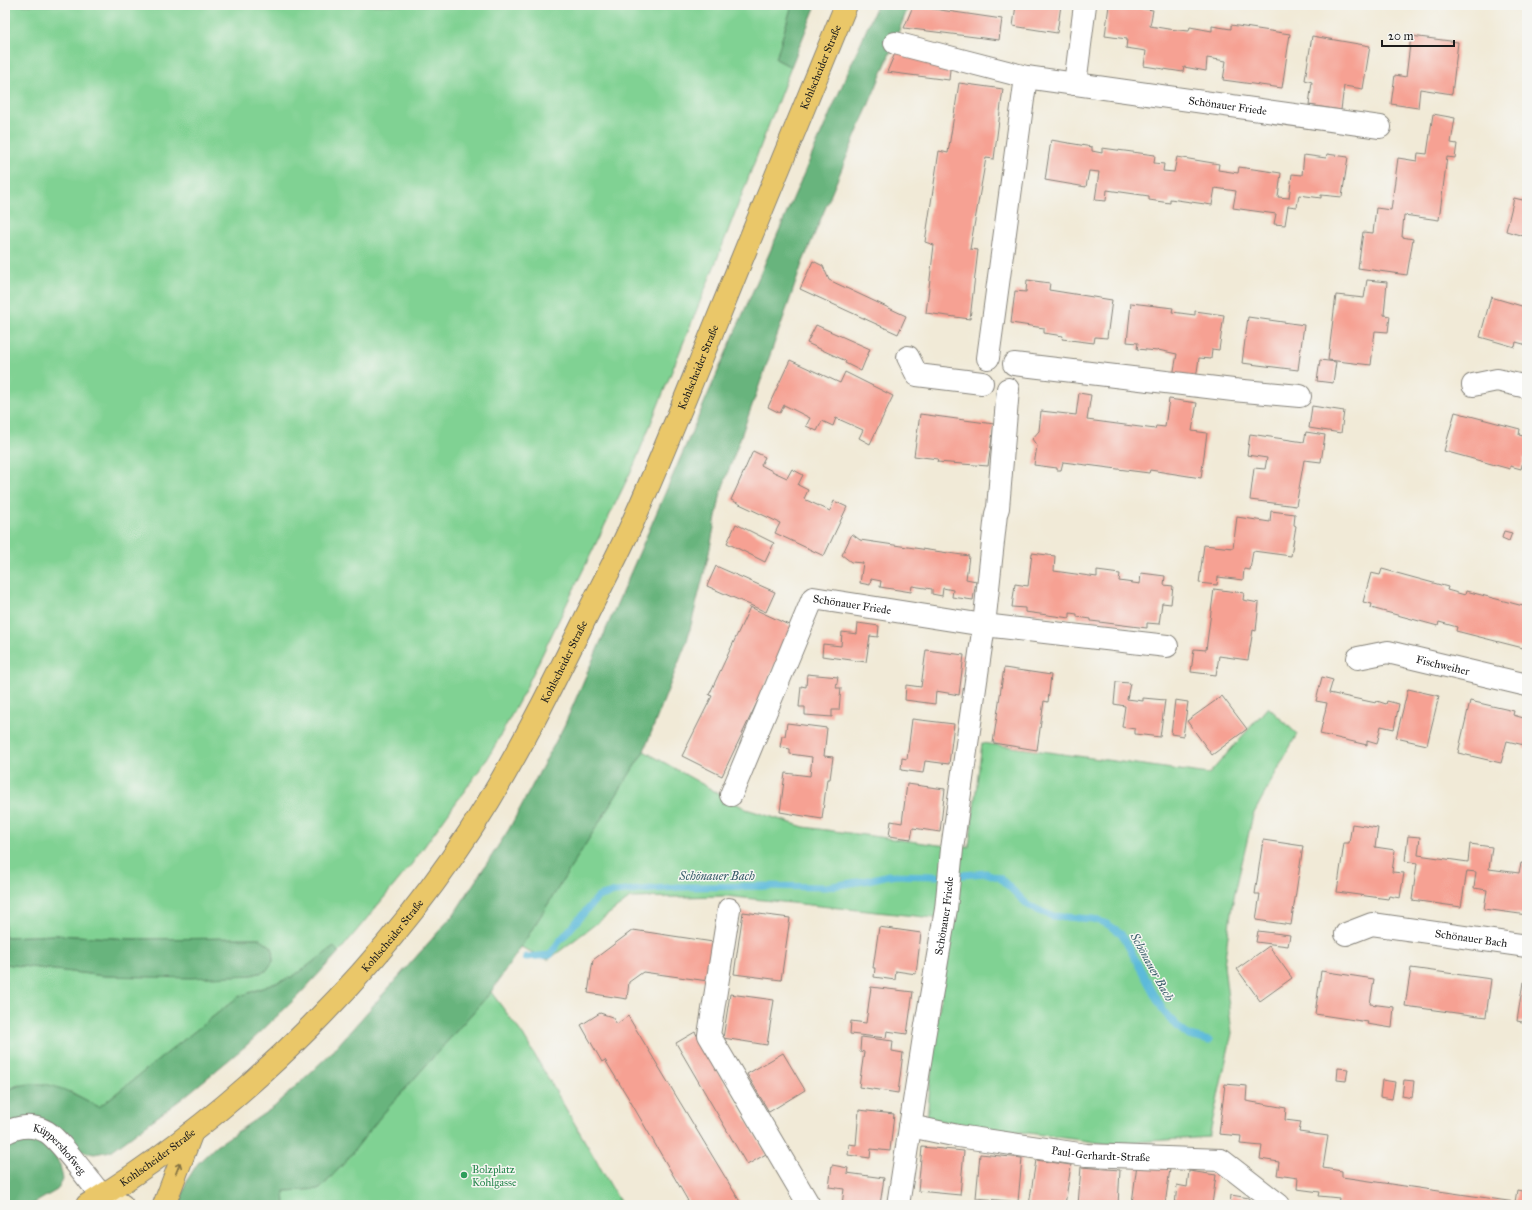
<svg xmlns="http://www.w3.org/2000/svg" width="1532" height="1210" font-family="'IM FELL Great Primer',serif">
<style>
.green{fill:#80d293;stroke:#4e7758}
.forest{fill:#68b47d;stroke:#42684c}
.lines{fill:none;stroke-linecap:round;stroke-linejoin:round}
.stream{stroke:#5cbada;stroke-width:7}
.building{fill:#f6a193}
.street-casing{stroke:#86837a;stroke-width:24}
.secondary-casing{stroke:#86837a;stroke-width:24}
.primary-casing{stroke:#86837a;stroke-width:24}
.street{stroke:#fff;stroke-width:22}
.secondary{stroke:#f7e9c3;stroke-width:22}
.primary{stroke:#eac769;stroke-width:22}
.oneway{stroke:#837242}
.leisure-dot{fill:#2e9e5b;stroke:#f6f6f2;stroke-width:1.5}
.labels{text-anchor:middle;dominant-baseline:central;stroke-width:3;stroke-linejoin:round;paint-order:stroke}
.street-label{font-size:11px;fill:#1c1c1c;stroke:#f6f6f2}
.leisure-label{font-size:11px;fill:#27864d;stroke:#f6f6f2;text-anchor:start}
.water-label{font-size:12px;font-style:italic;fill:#365b68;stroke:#f6f6f2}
</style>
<rect width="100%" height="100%" fill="#f6f6f2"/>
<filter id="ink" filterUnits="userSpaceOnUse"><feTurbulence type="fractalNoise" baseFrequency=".025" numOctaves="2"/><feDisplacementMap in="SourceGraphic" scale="8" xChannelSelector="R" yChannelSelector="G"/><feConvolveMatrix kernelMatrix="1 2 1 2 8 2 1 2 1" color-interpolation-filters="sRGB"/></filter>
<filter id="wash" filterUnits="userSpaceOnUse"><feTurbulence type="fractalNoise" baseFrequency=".012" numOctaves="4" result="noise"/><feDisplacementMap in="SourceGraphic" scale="16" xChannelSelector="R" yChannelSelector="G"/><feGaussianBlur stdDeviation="0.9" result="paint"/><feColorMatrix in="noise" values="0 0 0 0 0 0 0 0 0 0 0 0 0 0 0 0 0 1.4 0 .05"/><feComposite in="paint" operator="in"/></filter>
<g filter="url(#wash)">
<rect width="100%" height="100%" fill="#f1ead7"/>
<path class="green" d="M 5,5 L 792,5 L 776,59 L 791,67 L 716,262 L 634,465 L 524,692 L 488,758 L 411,865 L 339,952 L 334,947 L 292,977 L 238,997 L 99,1107 L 71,1092 L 18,1085 L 5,1091 L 5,964 L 105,976 L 252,975 L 266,971 L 273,961 L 272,947 L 259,938 L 132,939 L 56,935 L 5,937 Z
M 1268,707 L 1297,734 L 1253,815 L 1232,906 L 1224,965 L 1232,1033 L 1209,1137 L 1108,1144 L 927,1119 L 934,1041 L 953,920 L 725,896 L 630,898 L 548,960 L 521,947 L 644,751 L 746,809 L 804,827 L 939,845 L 969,847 L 982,743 L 1209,774 Z
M 491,992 L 523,1035 L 622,1205 L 285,1205 L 284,1191 L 320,1189 L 346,1161 L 381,1116 Z"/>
<path class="forest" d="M 792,5 L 816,5 L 791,67 L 776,59 Z
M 877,5 L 909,5 L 886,63 L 802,264 L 788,305 L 721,492 L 709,553 L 687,641 L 644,751 L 521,947 L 491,992 L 381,1116 L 346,1161 L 320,1189 L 284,1191 L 285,1205 L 179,1205 L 187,1180 L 198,1163 L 216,1146 L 274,1107 L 331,1053 L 454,914 L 509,829 L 564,726 Z
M 56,935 L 132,939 L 259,938 L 272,947 L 273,961 L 266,971 L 252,975 L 191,978 L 105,976 L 5,964 L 5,937 Z
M 334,947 L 339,952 L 296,998 L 248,1044 L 184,1097 L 111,1151 L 94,1154 L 81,1151 L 65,1134 L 5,1124 L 5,1091 C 41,1074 67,1090 99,1107 L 238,997 L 292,977 Z
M 30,1136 L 51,1147 L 60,1165 L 63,1179 L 57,1190 L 31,1205 L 5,1205 L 5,1143 L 11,1139 Z"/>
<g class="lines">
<path class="stream" d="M 962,875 L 986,873 L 1000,878 L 1028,905 L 1040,911 L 1052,916 L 1093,919 L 1107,924 L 1121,933 L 1164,1012 L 1179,1028 L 1189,1036 L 1209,1041
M 526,957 L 550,955 L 558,943 L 598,897 L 615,892 L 678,887 L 761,886 L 826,887 L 864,881 L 889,875 L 937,876"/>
</g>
<g id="blocks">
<path class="building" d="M 1016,5 L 1061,5 L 1057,33 L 1013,26 Z
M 1109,5 L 1131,5 L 1131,7 L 1153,10 L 1150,26 L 1168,29 L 1189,31 L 1190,27 L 1212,31 L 1212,26 L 1231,29 L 1231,25 L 1290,34 L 1282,88 L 1223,80 L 1226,61 L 1207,58 L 1206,71 L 1184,67 L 1183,72 L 1144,66 L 1146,51 L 1126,48 L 1127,39 L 1105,36 Z
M 913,6 L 1002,19 L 999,40 L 904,28 Z
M 1312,36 L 1370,46 L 1363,89 L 1344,86 L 1341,110 L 1309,105 L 1312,82 L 1305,80 Z
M 1411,36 L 1458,42 L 1452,94 L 1420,89 L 1418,108 L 1391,104 L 1395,75 L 1406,77 Z
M 896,51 L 951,59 L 949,80 L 887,72 Z
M 959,83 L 1003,89 L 994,159 L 986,158 L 970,249 L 978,250 L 970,319 L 926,313 L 934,245 L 925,242 L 939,151 L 948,153 Z
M 1433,114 L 1455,118 L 1451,143 L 1457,144 L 1455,158 L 1447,157 L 1439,220 L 1404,215 L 1402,237 L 1413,239 L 1407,275 L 1358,268 L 1363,232 L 1373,233 L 1376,208 L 1391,210 L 1398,158 L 1417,161 L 1418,153 L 1427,154 Z
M 1051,140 L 1092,147 L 1092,151 L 1102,153 L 1102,148 L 1155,155 L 1154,163 L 1164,164 L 1163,171 L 1174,172 L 1177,157 L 1219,164 L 1218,170 L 1238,173 L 1239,167 L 1281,173 L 1278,197 L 1289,198 L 1292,174 L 1302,175 L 1304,155 L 1326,158 L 1327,154 L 1348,157 L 1342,197 L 1321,195 L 1321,198 L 1299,195 L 1297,207 L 1288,206 L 1285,225 L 1274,224 L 1276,214 L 1233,208 L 1236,191 L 1215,188 L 1212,205 L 1170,199 L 1170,203 L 1149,200 L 1149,196 L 1107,190 L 1106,201 L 1095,200 L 1099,172 L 1089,171 L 1086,187 L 1045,180 Z
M 1514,198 L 1527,201 L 1527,237 L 1506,231 Z
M 813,261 L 823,266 L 829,280 L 906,316 L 898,334 L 800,289 Z
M 1027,280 L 1050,283 L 1049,290 L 1112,300 L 1107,338 L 1095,337 L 1094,343 L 1062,339 L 1063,336 L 1044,333 L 1044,328 L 1011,323 L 1015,291 L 1026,292 Z
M 1367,280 L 1387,282 L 1384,315 L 1390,316 L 1388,332 L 1375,331 L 1371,365 L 1328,360 L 1336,295 L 1364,298 Z
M 1491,297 L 1525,307 L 1523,313 L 1527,314 L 1527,345 L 1516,342 L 1515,347 L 1480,337 Z
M 1131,303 L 1173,308 L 1172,312 L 1195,315 L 1195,311 L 1224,315 L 1219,350 L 1212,349 L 1211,359 L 1199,358 L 1196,379 L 1173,376 L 1177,354 L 1158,350 L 1157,351 L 1137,349 L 1138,343 L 1127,342 Z
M 1248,317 L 1304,325 L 1298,370 L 1242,363 Z
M 816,325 L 870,349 L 861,371 L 845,363 L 846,361 L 807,343 Z
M 790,360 L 840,383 L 845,372 L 893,396 L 870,444 L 859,438 L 863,430 L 836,418 L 833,426 L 822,421 L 817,431 L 806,426 L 810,418 L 784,405 L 780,413 L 768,407 Z
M 1320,360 L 1336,362 L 1333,383 L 1317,381 Z
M 1079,393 L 1091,395 L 1087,420 L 1155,429 L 1156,426 L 1165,427 L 1169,399 L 1197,403 L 1192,431 L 1207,433 L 1201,478 L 1150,470 L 1149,473 L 1063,462 L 1061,470 L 1057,470 L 1057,468 L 1034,465 L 1037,446 L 1032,439 L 1039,431 L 1041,411 L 1076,415 Z
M 1312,406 L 1344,411 L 1341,433 L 1309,428 Z
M 1455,412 L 1520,429 L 1519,435 L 1527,437 L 1527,458 L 1524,458 L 1521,469 L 1510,466 L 1510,469 L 1444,451 Z
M 920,414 L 994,424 L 988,466 L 937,462 L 938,459 L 914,456 Z
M 1306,432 L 1325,435 L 1321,462 L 1304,460 L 1296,506 L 1250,500 L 1254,468 L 1265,469 L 1267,458 L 1247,455 L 1250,434 L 1304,442 Z
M 753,451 L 765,457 L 761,465 L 774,472 L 787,478 L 792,469 L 803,475 L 798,485 L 808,490 L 804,499 L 830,511 L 834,501 L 847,507 L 824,556 L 775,533 L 780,523 L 731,500 Z
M 1271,511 L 1295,514 L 1294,525 L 1296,526 L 1291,556 L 1253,551 L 1250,570 L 1244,569 L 1243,580 L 1218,577 L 1217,585 L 1199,583 L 1204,545 L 1233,548 L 1237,517 L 1270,522 Z
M 736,524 L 774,543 L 765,562 L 727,543 Z
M 1504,531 L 1512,533 L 1509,541 L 1502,538 Z
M 852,534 L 860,540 L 969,556 L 966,579 L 976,581 L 973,600 L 952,597 L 953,590 L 943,588 L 942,596 L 932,594 L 932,589 L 912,586 L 911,592 L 880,587 L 881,581 L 871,579 L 870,585 L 860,583 L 863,563 L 851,562 L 842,555 Z
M 1032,553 L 1055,556 L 1054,571 L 1097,577 L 1097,571 L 1120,574 L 1119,581 L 1140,584 L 1141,573 L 1165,576 L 1164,585 L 1173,586 L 1171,604 L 1162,603 L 1159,624 L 1147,623 L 1147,628 L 1091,621 L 1091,619 L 1077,617 L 1077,614 L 1070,613 L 1070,618 L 1025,612 L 1025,608 L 1012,607 L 1015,584 L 1028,586 Z
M 716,566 L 775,592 L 766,612 L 707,586 Z
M 1382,569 L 1448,587 L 1447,590 L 1465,595 L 1466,591 L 1527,607 L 1527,646 L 1524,645 L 1523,648 L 1456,631 L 1457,627 L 1439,622 L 1438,626 L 1371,608 L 1372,604 L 1363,602 L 1371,573 L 1380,575 Z
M 1214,589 L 1244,593 L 1243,600 L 1259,603 L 1256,631 L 1253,630 L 1248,660 L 1219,656 L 1216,675 L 1191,672 L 1194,649 L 1206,650 Z
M 750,607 L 793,627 L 722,776 L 682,756 L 712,696 L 709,695 Z
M 858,623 L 879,626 L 878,637 L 870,636 L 866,662 L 822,656 L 823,644 L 841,646 L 842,632 L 857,634 Z
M 926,650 L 964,655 L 959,695 L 936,691 L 935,704 L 905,700 L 906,685 L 921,687 Z
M 1004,668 L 1051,675 L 1048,702 L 1044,701 L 1037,750 L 993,743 Z
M 807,674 L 838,677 L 836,688 L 841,688 L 839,710 L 832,710 L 832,717 L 805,715 L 805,707 L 799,707 L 801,686 L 806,687 Z
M 1322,677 L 1333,680 L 1329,693 L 1376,703 L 1377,701 L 1386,704 L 1387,701 L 1399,704 L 1394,729 L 1381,726 L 1377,744 L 1367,741 L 1367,745 L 1320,734 L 1327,703 L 1316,701 Z
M 1116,682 L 1130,683 L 1127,699 L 1143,701 L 1143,698 L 1165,700 L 1160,737 L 1135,734 L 1135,729 L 1122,727 L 1125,706 L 1114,704 Z
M 1408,689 L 1439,696 L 1427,745 L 1396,738 Z
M 1222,696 L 1247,729 L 1212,755 L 1187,721 Z
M 1175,700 L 1188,702 L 1183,736 L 1171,734 Z
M 1470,701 L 1514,711 L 1513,715 L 1527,719 L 1527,749 L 1523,748 L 1524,745 L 1507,741 L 1501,763 L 1458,753 Z
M 912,719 L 954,724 L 949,764 L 925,761 L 923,773 L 901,770 L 902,758 L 907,759 Z
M 787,723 L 827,728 L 824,756 L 833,757 L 830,779 L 827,779 L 822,819 L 780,812 L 785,773 L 810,776 L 812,757 L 790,754 L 790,749 L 780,747 L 782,736 L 785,736 Z
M 907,784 L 945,789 L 940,832 L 913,828 L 911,839 L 889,836 L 891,821 L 902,823 Z
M 1352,824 L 1378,828 L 1375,847 L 1395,850 L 1392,872 L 1404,873 L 1400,898 L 1389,896 L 1388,899 L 1337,892 L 1344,843 L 1349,843 Z
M 1408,836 L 1420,837 L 1418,855 L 1468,862 L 1470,844 L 1492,847 L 1489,869 L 1519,873 L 1521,863 L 1527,864 L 1527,915 L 1484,909 L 1487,890 L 1474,888 L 1476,872 L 1467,871 L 1461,907 L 1412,900 L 1417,863 L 1405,861 Z
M 1263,840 L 1303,846 L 1291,925 L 1256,920 L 1260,894 L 1255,894 Z
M 743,912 L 790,918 L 781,980 L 734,974 Z
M 879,927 L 921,933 L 916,974 L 896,971 L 895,980 L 874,977 L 875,968 L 873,968 Z
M 633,930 L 713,942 L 708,981 L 643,972 L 629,982 L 627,999 L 588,993 L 593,960 Z
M 1258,931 L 1290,935 L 1288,946 L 1256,942 Z
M 1269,946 L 1292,978 L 1260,1001 L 1237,969 Z
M 1411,968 L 1491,979 L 1486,1017 L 1405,1006 Z
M 1321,971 L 1374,979 L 1370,1004 L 1394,1007 L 1392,1028 L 1367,1024 L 1368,1022 L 1315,1014 Z
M 1523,982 L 1527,982 L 1527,1023 L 1517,1021 Z
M 871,987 L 913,992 L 907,1034 L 887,1031 L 886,1038 L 850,1034 L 851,1021 L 866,1023 Z
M 730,994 L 774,1000 L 767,1045 L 723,1038 Z
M 600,1013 L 612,1017 L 617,1024 L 628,1016 L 742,1205 L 688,1205 L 686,1202 L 688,1201 L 629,1099 L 605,1060 L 602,1062 L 581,1025 Z
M 695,1032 L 766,1154 L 747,1165 L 676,1043 Z
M 861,1037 L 893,1041 L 892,1051 L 903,1053 L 898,1093 L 859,1087 L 864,1052 L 860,1051 Z
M 783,1053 L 805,1090 L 769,1112 L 747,1074 Z
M 1338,1068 L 1348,1069 L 1346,1081 L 1337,1080 Z
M 1382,1080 L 1395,1082 L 1392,1099 L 1380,1097 Z
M 1404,1080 L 1414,1081 L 1412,1098 L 1402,1096 Z
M 1225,1084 L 1247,1086 L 1246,1101 L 1286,1108 L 1285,1120 L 1301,1122 L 1299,1132 L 1328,1136 L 1323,1168 L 1342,1171 L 1342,1177 L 1515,1202 L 1517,1190 L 1527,1192 L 1527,1205 L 1338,1205 L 1339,1198 L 1319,1196 L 1320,1192 L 1297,1189 L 1298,1178 L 1277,1175 L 1279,1162 L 1260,1159 L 1262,1146 L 1240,1144 L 1241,1136 L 1219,1134 Z
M 859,1110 L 894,1114 L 890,1151 L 871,1149 L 870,1158 L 848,1155 L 849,1144 L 856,1145 Z
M 922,1147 L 964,1151 L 960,1195 L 918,1191 Z
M 980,1154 L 1022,1158 L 1018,1202 L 976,1198 Z
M 1036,1160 L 1071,1165 L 1065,1205 L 1029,1205 Z
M 1137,1164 L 1170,1169 L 1165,1205 L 1132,1203 Z
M 832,1165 L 848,1168 L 847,1173 L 884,1178 L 880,1205 L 842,1205 L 844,1189 L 829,1187 Z
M 1081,1167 L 1120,1170 L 1118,1205 L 1078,1205 Z
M 1189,1171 L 1216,1175 L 1212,1205 L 1175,1205 L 1177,1185 L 1187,1187 Z
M 1231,1195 L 1249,1198 L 1248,1205 L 1230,1205 Z"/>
</g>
</g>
<g filter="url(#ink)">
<use href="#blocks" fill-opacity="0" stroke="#86837a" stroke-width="1"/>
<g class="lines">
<defs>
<g id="street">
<path id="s1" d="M 895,43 L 1026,77 L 1380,127"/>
<path d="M 1075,84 L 1085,5"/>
<path d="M 908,357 L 917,375 L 982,383"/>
<path d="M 988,358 L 1026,77"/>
<path d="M 1014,364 L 1233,390 L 1300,396"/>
<path d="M 1473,385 L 1497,380 L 1527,387"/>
<path id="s2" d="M 1358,658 L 1388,652 L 1527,685"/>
<path id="s3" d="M 731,795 L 813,598 L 984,625 L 1167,646"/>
<path d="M 729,909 L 709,1035 L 809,1205"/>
<path id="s4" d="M 1346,934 L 1372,924 L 1527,946"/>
<path id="s5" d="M 910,1126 L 958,1136 L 1086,1155 L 1221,1160 L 1279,1205"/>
<path id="s6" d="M 5,1133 C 18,1126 33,1124 47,1132 C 60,1140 90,1182 102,1196"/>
<path id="s7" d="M 898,1205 L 924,1037 L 946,909 L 952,849 L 984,625 L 996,514 L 998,508 L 1008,389"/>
</g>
<path id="secondary" d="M 102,1196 L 122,1205"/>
<g id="primary">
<path id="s8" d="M 87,1205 C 245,1108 392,960 489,801 C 524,743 554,682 584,621 C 601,586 620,552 635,517 C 662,457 686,396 711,335 C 756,225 800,115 846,5"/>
<path d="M 164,1205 L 192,1132"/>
</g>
</defs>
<use href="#street" class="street-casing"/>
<use href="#secondary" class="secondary-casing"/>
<use href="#primary" class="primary-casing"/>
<use href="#street" class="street"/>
<use href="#secondary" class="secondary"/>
<use href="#primary" class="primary"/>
</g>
<defs><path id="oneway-shaft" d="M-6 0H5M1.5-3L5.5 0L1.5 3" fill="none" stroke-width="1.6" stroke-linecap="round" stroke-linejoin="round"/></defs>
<use class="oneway" href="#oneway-shaft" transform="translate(178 1168) rotate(-68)"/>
</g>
<circle class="leisure-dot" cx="464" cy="1175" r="4"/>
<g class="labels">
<g class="street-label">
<text stroke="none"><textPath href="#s8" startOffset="1381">Kohlscheider Straße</textPath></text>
<text stroke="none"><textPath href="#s1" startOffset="339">Schönauer Friede</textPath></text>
<text stroke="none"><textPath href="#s8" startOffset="1057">Kohlscheider Straße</textPath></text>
<text stroke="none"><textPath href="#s3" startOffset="253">Schönauer Friede</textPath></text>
<text stroke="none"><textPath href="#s8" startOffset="733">Kohlscheider Straße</textPath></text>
<text stroke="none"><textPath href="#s2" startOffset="87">Fischweiher</textPath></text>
<text stroke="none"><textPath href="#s7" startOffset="293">Schönauer Friede</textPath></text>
<text stroke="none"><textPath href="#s8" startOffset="409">Kohlscheider Straße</textPath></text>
<text stroke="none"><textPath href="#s4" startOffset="128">Schönauer Bach</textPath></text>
<text stroke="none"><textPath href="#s6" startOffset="64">Küppershofweg</textPath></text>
<text stroke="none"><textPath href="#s5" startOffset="193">Paul-Gerhardt-Straße</textPath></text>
<text stroke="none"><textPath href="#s8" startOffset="85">Kohlscheider Straße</textPath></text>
</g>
<g class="leisure-label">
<text x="472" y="1169">Bolzplatz<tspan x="472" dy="13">Kohlgasse</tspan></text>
</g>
<g class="water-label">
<text x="717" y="876">Schönauer Bach</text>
<text transform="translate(1152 967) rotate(61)">Schönauer Bach</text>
</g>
</g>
<rect width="1532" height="1210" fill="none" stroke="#f6f6f2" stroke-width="20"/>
<path d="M1382 40v6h72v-6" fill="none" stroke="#1c1c1c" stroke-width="2"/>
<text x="1388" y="40" font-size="12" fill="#1c1c1c" stroke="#f6f6f2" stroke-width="3" paint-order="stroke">20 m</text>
</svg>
